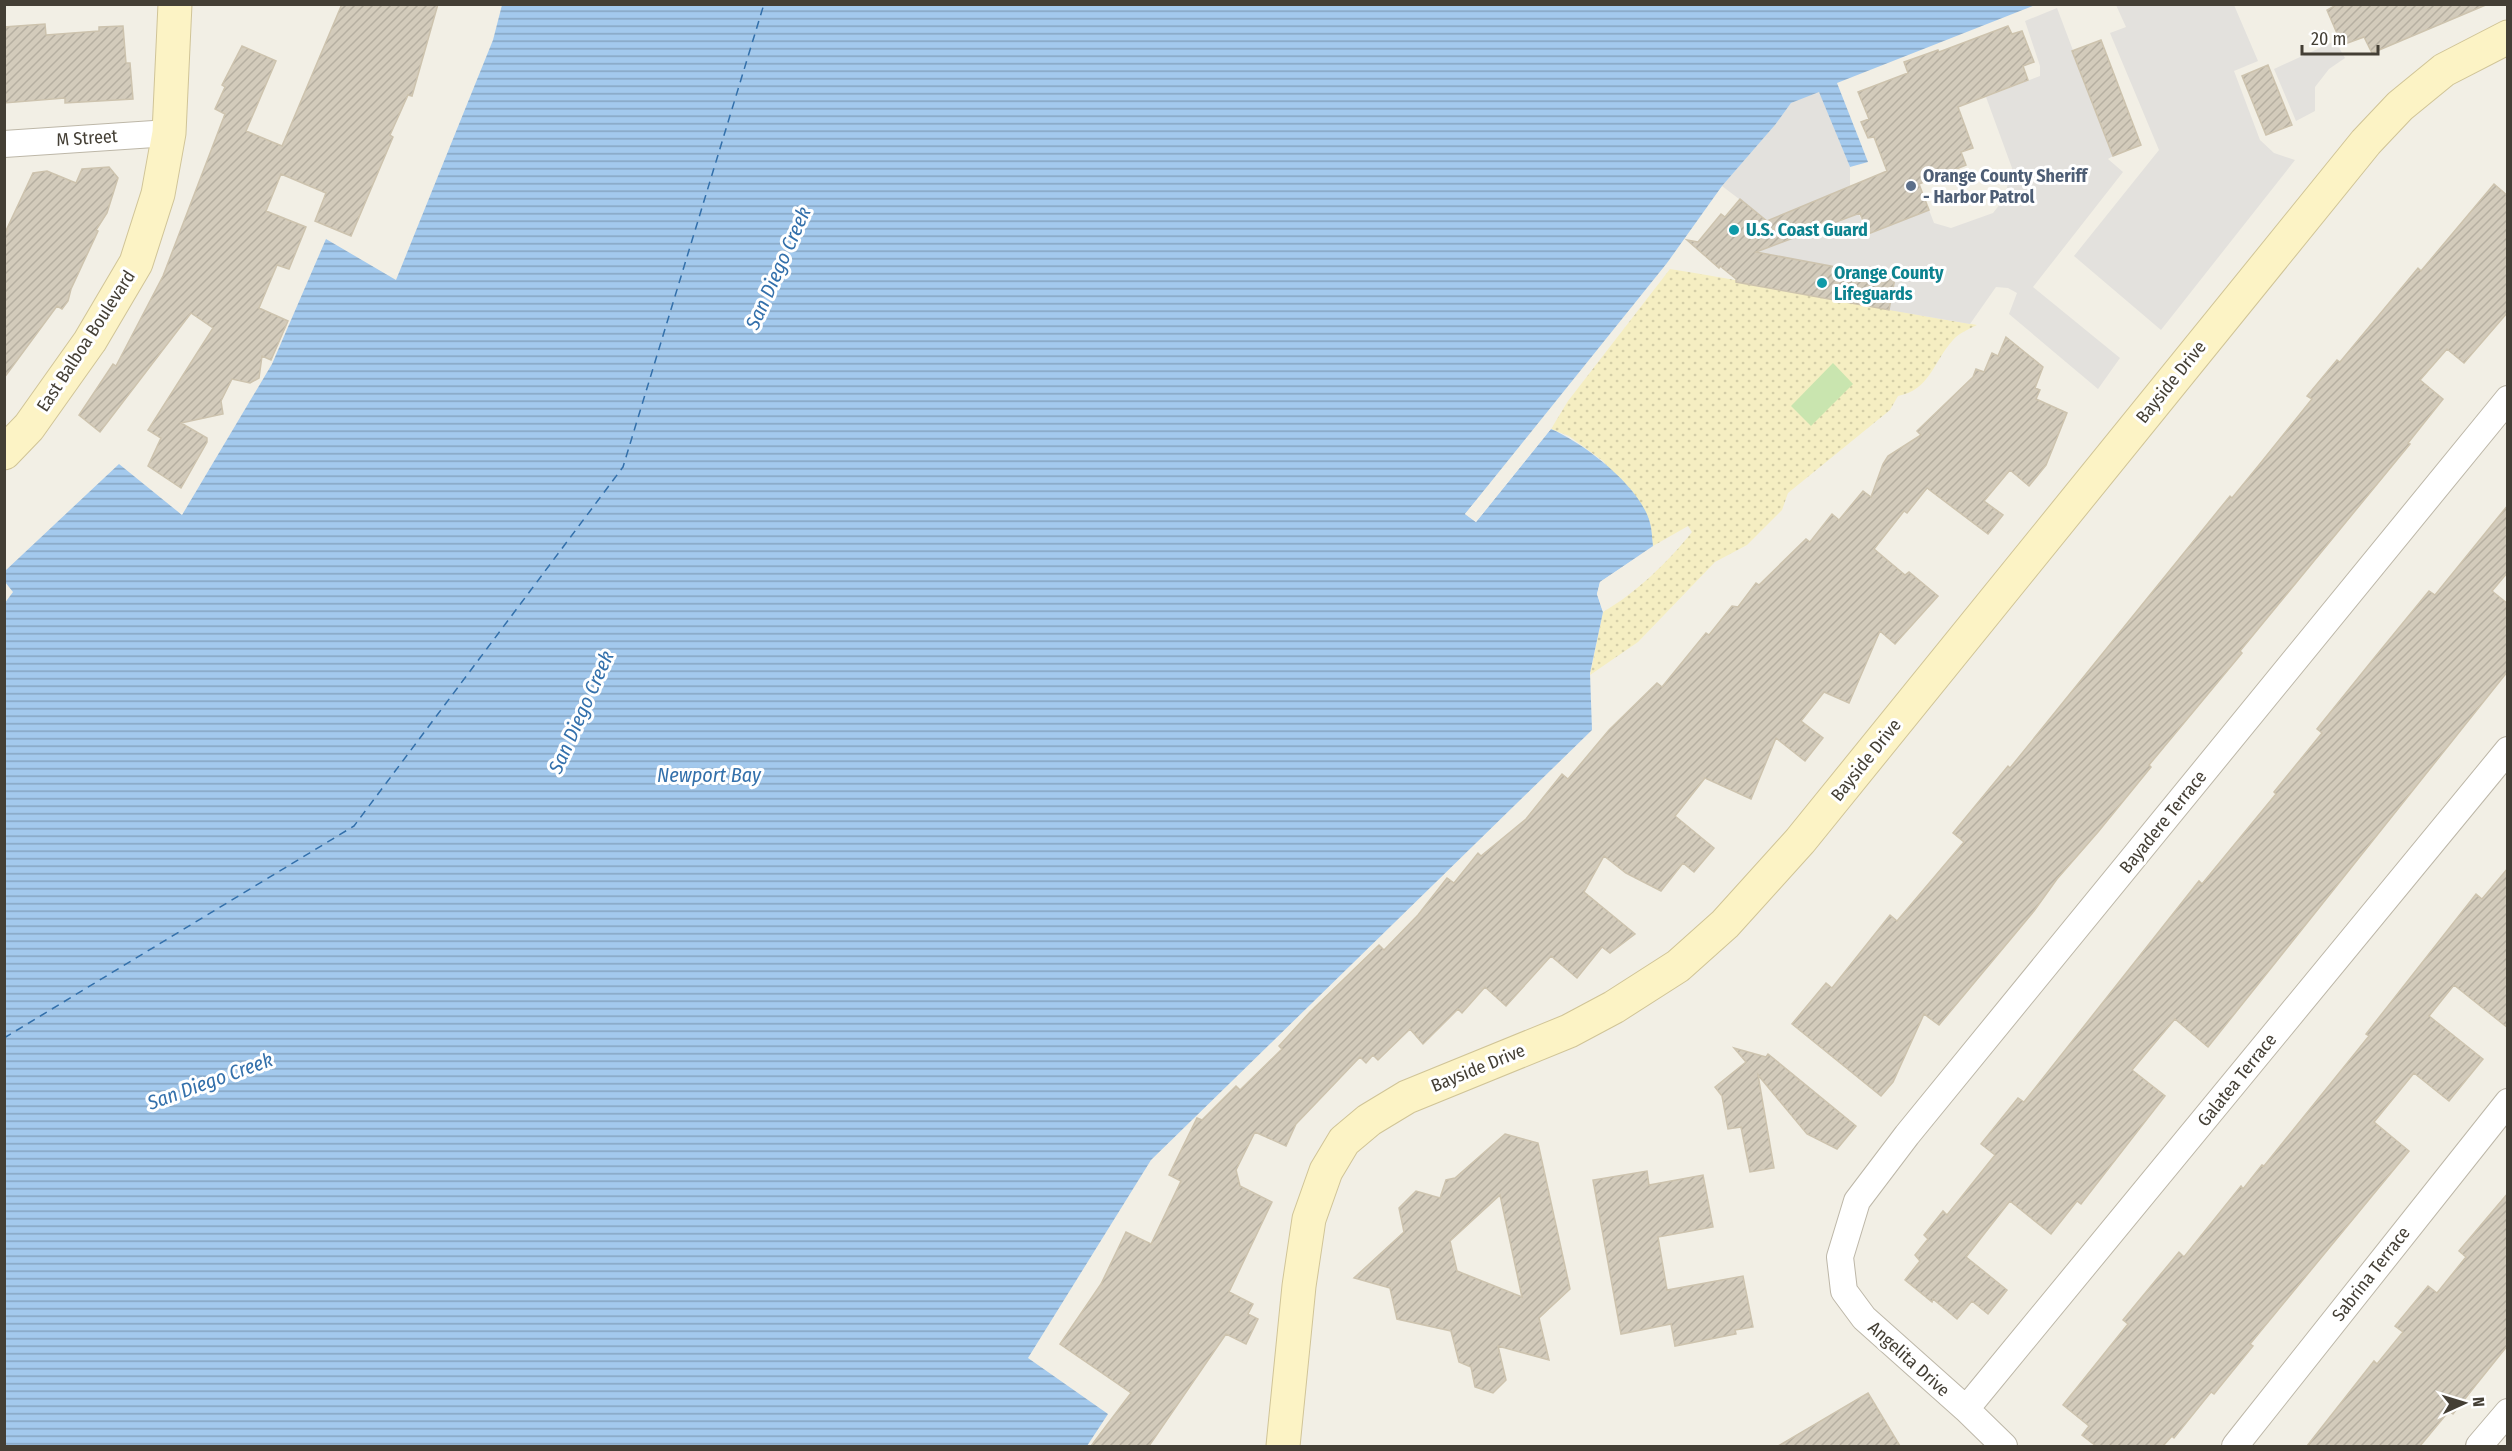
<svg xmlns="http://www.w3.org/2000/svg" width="2512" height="1451" font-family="'Fira Sans Condensed',sans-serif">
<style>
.sand{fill:url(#sand-dots)}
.pitch{fill:#c9e5af}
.parking{fill:#e3e1dd}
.water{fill:url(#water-rules)}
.pier{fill:#f2efe5}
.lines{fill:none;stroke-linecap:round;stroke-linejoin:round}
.ferry{stroke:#3370ab;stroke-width:1.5;stroke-dasharray:8 6;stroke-linecap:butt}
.building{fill:url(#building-hatch);stroke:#cdc3ae;stroke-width:1.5;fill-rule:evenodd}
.street-casing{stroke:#bdb7a8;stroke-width:28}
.secondary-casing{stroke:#d0c497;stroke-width:35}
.street{stroke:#fff;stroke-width:26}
.secondary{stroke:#fcf3c5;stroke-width:33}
.service-dot{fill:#5c6f8a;stroke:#fff;stroke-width:2}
.culture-dot{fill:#0f9aa8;stroke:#fff;stroke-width:2}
.labels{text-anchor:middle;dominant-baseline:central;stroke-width:6;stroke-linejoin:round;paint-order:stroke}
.street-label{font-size:18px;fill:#443f35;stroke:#fff}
.service-label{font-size:18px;font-weight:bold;fill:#4e5e75;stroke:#fff;text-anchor:start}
.culture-label{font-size:18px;font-weight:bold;fill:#0d838f;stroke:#fff;text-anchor:start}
.water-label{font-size:20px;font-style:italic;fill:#3370ab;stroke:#fff}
</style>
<defs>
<pattern id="sand-dots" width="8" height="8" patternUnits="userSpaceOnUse" patternTransform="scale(1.5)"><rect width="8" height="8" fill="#f5eec2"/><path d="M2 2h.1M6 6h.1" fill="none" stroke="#d3cda7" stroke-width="1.8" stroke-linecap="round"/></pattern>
<pattern id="water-rules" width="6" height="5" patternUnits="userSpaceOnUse" patternTransform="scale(1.5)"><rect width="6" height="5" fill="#a3c9ed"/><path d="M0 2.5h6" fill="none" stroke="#86a5c1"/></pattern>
<pattern id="building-hatch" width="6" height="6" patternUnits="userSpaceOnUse" patternTransform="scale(1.5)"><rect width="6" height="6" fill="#d3cbbb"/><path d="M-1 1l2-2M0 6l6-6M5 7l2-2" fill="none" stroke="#b6afa1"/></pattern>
</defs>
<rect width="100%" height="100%" fill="#f2efe5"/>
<path class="sand" d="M 1670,269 C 1773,285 1874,308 1977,325 C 1969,329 1959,333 1953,340 C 1933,362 1930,390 1898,396 L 1890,410 L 1788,493 L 1782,510 L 1747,545 L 1715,562 L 1638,642 L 1590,675 L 1603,612 C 1636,593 1668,562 1692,532 L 1688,526 L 1653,546 L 1650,522 L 1603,461 L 1569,436 L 1551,429 L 1568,401 Z"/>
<path class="pitch" d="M 1833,363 L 1853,384 L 1811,426 L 1791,406 Z"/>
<path class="parking" d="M 2116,5 L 2234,5 L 2258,61 L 2234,71 L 2260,140 L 2274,153 L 2295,160 L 2161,330 L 2074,256 L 2159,150 L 2110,33 L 2126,27 Z
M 2057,8 L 2113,156 L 2108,159 L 2123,172 L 2033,287 L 2120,358 L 2098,389 L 2009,314 L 2017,293 L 2008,288 L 1996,287 L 1970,324 L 1889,310 L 1894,278 L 1756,252 L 1768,221 L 1722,186 L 1775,125 L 1791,103 L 1819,91 L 1850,167 L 1850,186 L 1792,212 L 1858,213 L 1869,234 L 1929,210 L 1934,223 L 1951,228 L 1993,213 L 2004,199 L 2012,168 L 1986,97 L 2040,76 L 2040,66 L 2025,21 Z
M 2335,41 L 2345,58 L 2329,69 L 2315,87 L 2315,111 L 2296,121 L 2274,69 Z"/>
<path class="water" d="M 502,5 L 2035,5 L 1837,83 L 1868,162 L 1850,167 L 1819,92 L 1791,103 L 1775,125 L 1722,186 L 1667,263 L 1465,514 L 1476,522 L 1551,429 C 1584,443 1641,487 1650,523 C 1652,530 1652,539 1653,546 L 1600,582 L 1597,594 L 1603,612 L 1590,673 L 1592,730 L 1151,1160 L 1028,1358 L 1108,1414 L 1087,1446 L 5,1446 L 4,604 L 13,592 L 5,582 L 5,571 L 119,464 L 182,515 L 272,364 L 326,239 L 396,280 L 493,40 Z"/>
<path class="pier" d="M 1562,398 L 1469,514 L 1475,518 L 1549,427 L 1553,426 L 1476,522 L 1465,514 Z
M 1656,545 L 1654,549 L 1603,584 L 1600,594 L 1605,610 L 1603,612 L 1597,594 L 1600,582 Z"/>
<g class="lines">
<path class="ferry" d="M 4,1038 L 354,826 L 623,467 L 764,4"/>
</g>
<path class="building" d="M 342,4 L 438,4 L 412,96 L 408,95 L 390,135 L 393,137 L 351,236 L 315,221 L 326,193 L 281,174 L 266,211 L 306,227 L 289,269 L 277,265 L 259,308 L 288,321 L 271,360 L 262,356 L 259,378 L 250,383 L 232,379 L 221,401 L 223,414 L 181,423 L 207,438 L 207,442 L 181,488 L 148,466 L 161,438 L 148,430 L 213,328 L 191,313 L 100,432 L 79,415 L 113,364 L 116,366 L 163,276 L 225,114 L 215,109 L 225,87 L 222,85 L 242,46 L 276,61 L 246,131 L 282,146 Z
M 2338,4 L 2488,4 L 2372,53 L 2364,37 L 2342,45 L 2327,10 Z
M 45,24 L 46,35 L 99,31 L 99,27 L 123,26 L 126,63 L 130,63 L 133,99 L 65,103 L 65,98 L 4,103 L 4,27 Z
M 2008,26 L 2012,34 L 2022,31 L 2034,62 L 2023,66 L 2028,80 L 1958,107 L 1973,148 L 1961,152 L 1966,165 L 1919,184 L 1929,210 L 1868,234 L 1860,213 L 1756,252 L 1895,278 L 1889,310 L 1736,282 L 1736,279 L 1720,266 L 1719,268 L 1687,240 L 1698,242 L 1721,214 L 1725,217 L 1740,199 L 1767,221 L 1887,171 L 1874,137 L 1868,138 L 1861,122 L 1869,119 L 1858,92 L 1908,73 L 1904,62 L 1938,50 L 1939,52 Z
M 2101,40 L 2141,145 L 2113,156 L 2072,51 Z
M 2268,65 L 2292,125 L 2266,135 L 2242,76 Z
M 109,167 L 118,178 L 107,213 L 96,230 L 98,231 L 71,289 L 68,301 L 62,309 L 57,306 L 4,378 L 4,235 L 33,173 L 47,171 L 76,183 L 82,169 Z
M 2494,184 L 2508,196 L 2508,312 L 2464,363 L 2447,349 L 2420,380 L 2443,399 L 2408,443 L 2410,444 L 2240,651 L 2242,653 L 2149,765 L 2151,767 L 2098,832 L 2057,879 L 2034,911 L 1939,1025 L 1924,1014 L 1893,1082 L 1881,1096 L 1792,1024 L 1826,983 L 1832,988 L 1890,915 L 1897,921 L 1964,842 L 1953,833 L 2008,766 L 2010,768 L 2230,496 L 2232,498 L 2259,465 L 2312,399 L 2307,396 L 2337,360 L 2340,362 L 2418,268 L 2421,271 Z
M 2006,337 L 2043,367 L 2035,388 L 2040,390 L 2036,399 L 2067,413 L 2046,465 L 2029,486 L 2010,470 L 1984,501 L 2003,515 L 1988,534 L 1927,488 L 1907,513 L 1904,511 L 1874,549 L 1905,575 L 1909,572 L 1938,596 L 1895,644 L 1880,631 L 1849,703 L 1824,692 L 1801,721 L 1823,738 L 1805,761 L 1776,738 L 1751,799 L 1705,778 L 1675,816 L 1714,848 L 1694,872 L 1683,863 L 1661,891 L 1626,873 L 1604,856 L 1584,892 L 1635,934 L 1610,953 L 1602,947 L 1577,978 L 1551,956 L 1506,1006 L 1485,987 L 1462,1013 L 1458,1009 L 1423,1044 L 1410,1029 L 1378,1060 L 1373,1055 L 1366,1063 L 1360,1057 L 1296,1124 L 1286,1146 L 1255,1132 L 1236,1170 L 1240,1186 L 1272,1202 L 1229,1292 L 1253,1304 L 1248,1314 L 1258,1319 L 1246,1344 L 1226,1334 L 1149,1446 L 1091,1446 L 1131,1393 L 1060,1344 L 1101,1284 L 1126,1232 L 1151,1244 L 1181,1181 L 1169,1175 L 1197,1118 L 1202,1120 L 1236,1086 L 1240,1090 L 1282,1049 L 1279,1046 L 1310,1012 L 1379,945 L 1384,950 L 1418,915 L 1447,878 L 1454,883 L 1478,853 L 1481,856 L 1526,819 L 1562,774 L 1568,779 L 1609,730 L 1657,683 L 1662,687 L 1706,633 L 1709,635 L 1732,606 L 1738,607 L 1756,583 L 1759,585 L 1806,539 L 1810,542 L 1832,514 L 1839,520 L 1863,491 L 1871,497 L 1883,464 L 1888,456 L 1921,435 L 1917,431 L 1973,377 L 1976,369 L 1984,372 L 1992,353 L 1998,356 Z
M 2508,505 L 2508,572 L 2492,591 L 2508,604 L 2508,671 L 2208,1047 L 2175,1019 L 2132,1070 L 2165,1096 L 2081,1204 L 2077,1201 L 2051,1234 L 2010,1201 L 1966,1257 L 2007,1290 L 1988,1314 L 1972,1301 L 1957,1319 L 1933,1299 L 1932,1302 L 1905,1280 L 1920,1261 L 1915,1255 L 1928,1239 L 1924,1235 L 1943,1211 L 1947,1215 L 1995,1155 L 1981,1144 L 2018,1098 L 2024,1102 L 2199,881 L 2202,884 L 2276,794 L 2274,792 L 2322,733 L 2317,729 L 2375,657 L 2429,591 L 2435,595 Z
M 2508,868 L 2508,1028 L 2454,985 L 2429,1016 L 2483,1059 L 2449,1101 L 2414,1073 L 2374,1122 L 2409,1151 L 2250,1344 L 2253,1346 L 2214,1394 L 2211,1392 L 2174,1438 L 2172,1436 L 2163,1446 L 2096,1446 L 2082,1435 L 2089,1426 L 2063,1405 L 2128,1324 L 2123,1320 L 2179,1252 L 2184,1257 L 2241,1186 L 2243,1189 L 2262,1165 L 2264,1166 L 2369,1036 L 2366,1034 L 2476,894 L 2482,899 Z
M 1734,1048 L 1766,1057 L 1768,1054 L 1856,1126 L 1837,1149 L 1807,1134 L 1758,1075 L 1774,1168 L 1750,1172 L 1741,1127 L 1728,1129 L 1722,1096 L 1715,1087 L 1746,1062 Z
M 1505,1134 L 1538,1143 L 1570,1289 L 1539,1318 L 1549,1360 L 1498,1346 L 1506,1380 L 1493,1393 L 1475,1387 L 1471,1367 L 1459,1362 L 1451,1331 L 1397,1319 L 1390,1288 L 1354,1278 L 1404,1232 L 1399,1208 L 1416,1191 L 1440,1198 L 1446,1180 L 1455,1178 ZM 1500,1195 L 1522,1297 L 1457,1271 L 1450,1241 Z
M 1647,1171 L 1649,1185 L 1703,1175 L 1713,1227 L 1658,1237 L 1667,1290 L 1743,1276 L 1753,1327 L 1735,1330 L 1736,1334 L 1675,1346 L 1671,1324 L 1621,1334 L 1593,1180 Z
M 2508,1193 L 2508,1345 L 2475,1386 L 2453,1414 L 2449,1411 L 2420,1446 L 2307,1446 L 2374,1361 L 2377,1364 L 2403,1332 L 2395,1326 L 2428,1286 L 2437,1293 L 2466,1257 L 2459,1251 Z
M 1868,1393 L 1900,1446 L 1778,1446 Z"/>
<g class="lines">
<defs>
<path id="street" d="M 4,144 L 169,133
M 1966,1409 L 2508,750
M 2004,1446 L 1966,1409 L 1864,1318 L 1844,1291 L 1840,1257 L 1857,1201 L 1907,1135 L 2508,399
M 2235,1446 L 2508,1102
M 2479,1446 L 2508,1412"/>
<path id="secondary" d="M 4,453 L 29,427 L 90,341 L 136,263 L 158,194 L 169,133 L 175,4
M 1283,1446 L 1299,1286 L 1309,1219 L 1326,1171 L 1344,1141 L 1369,1120 L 1407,1097 L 1569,1031 L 1614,1007 L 1678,966 L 1725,924 L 1800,841 L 2366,142 L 2400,106 L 2444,70 L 2508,37"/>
</defs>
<use href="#street" class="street-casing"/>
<use href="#secondary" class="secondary-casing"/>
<use href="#street" class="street"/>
<use href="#secondary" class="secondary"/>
</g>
<circle class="service-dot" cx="1911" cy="186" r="6"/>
<g class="culture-dot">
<circle cx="1734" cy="230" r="6"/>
<circle cx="1822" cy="283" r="6"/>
</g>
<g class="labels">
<g class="street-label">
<text transform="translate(87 138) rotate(-4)">M Street</text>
<text transform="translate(86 341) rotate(-57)">East Balboa Boulevard</text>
<text transform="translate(2171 382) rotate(-51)">Bayside Drive</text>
<text transform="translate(1866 760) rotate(-51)">Bayside Drive</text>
<text transform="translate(2163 822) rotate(-51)">Bayadere Terrace</text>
<text transform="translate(1478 1068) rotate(-22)">Bayside Drive</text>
<text transform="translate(2237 1080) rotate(-51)">Galatea Terrace</text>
<text transform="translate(2371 1274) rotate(-52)">Sabrina Terrace</text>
<text transform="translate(1909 1359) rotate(42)">Angelita Drive</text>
</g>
<g class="service-label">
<text x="1923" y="176">Orange County Sheriff<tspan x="1923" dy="21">- Harbor Patrol</tspan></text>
</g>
<g class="culture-label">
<text x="1746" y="230">U.S. Coast Guard</text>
<text x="1834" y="273">Orange County<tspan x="1834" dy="21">Lifeguards</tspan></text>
</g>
<g class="water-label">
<text transform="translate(778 268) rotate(-66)">San Diego Creek</text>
<text transform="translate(581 712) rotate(-66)">San Diego Creek</text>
<text x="709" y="775">Newport Bay</text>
<text transform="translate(210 1081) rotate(-20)">San Diego Creek</text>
</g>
</g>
<rect width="2512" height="1451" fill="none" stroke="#443f35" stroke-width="12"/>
<g transform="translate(2464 1403) rotate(86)" stroke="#ffffff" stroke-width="4.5" paint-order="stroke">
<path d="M0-4.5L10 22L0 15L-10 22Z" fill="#443f35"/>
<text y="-9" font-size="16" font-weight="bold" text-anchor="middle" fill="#443f35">N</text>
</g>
<path d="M2302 45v9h76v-9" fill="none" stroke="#443f35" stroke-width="3"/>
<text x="2311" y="45" font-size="18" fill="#443f35" stroke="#ffffff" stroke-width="4.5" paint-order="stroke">20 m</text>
</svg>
